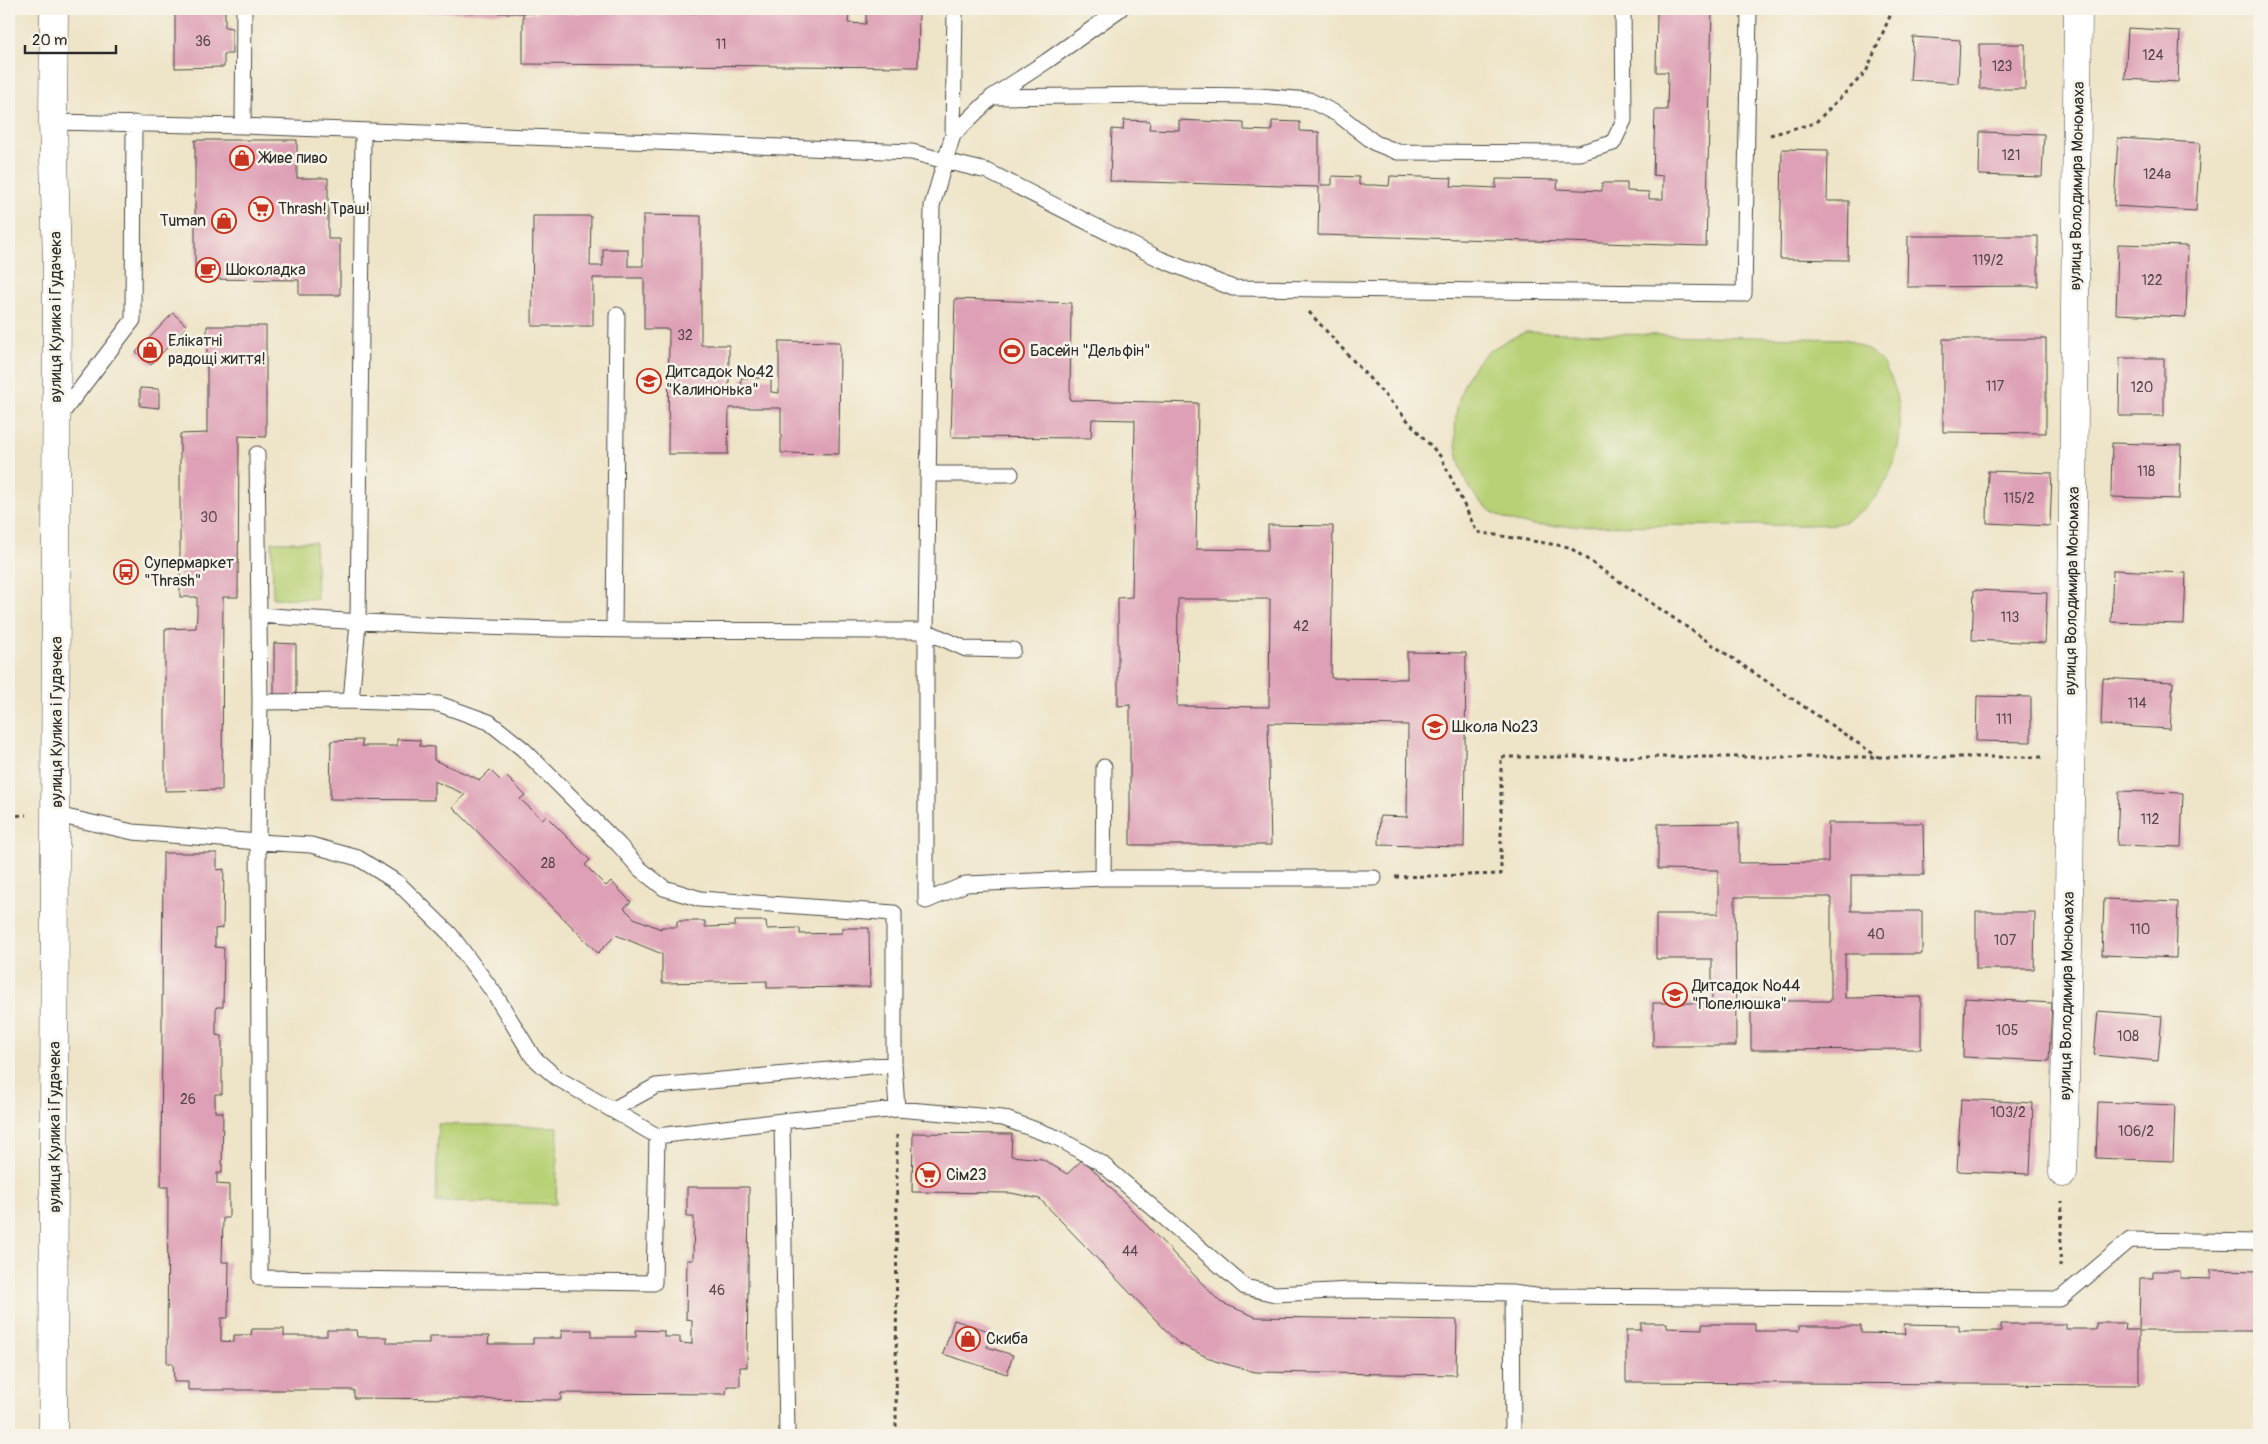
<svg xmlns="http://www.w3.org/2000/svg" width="2268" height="1444" font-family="Pangolin,sans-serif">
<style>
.green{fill:#b8d176;stroke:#727e50}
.building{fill:#dea0b6;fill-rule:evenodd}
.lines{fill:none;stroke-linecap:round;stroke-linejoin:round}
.lane-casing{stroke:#484742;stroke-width:17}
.street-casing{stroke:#484742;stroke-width:29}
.secondary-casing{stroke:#484742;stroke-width:29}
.path{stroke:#484742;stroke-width:3;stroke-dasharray:4 4;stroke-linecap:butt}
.lane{stroke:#fff;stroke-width:15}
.street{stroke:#fff;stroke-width:28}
.secondary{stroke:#fff;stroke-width:28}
.labels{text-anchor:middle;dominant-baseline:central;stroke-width:5;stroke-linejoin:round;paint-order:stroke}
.number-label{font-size:14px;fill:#58484e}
.poi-label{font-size:16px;fill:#2b2b2b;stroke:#f7f3e8;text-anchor:start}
.street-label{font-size:16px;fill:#2b2b2b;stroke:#f7f3e8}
</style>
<rect width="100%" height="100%" fill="#f7f3e8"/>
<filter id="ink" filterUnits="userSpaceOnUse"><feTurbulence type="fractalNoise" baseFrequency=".02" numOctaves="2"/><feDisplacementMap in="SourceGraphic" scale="10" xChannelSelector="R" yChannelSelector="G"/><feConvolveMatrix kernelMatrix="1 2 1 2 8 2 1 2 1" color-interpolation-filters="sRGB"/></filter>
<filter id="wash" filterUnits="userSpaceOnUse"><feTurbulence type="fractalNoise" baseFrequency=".0096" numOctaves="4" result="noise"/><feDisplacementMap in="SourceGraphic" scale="20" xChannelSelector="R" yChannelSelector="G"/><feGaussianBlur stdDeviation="1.12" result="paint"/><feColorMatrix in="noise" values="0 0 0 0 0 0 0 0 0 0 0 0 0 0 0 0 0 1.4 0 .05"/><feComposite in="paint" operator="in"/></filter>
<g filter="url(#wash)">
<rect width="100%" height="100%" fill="#eee4c7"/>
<path class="green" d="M 1525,332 L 1845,339 C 1859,345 1874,351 1883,364 C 1916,412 1900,494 1846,521 C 1837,526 1819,524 1808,525 L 1537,526 C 1519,523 1501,520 1487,508 C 1446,474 1445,394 1482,357 C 1494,346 1511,339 1525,332 Z
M 272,542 L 315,542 L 317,599 L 273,598 Z
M 438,1124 L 558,1127 L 556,1204 L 436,1202 Z"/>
<g id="blocks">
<path class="building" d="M 175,9 L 225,9 L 225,27 L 232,28 L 232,54 L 224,54 L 224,67 L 175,68 Z
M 317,9 L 523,9 L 523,13 L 317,12 Z
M 537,9 L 565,9 L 565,13 L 595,13 L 595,9 L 655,9 L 655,13 L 696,13 L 697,9 L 761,9 L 761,14 L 804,14 L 804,9 L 832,9 L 832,14 L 849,14 L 848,23 L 866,24 L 866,9 L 919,9 L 918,67 L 523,64 L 523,13 L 537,13 Z
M 1669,9 L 1712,9 L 1706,246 L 1318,235 L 1319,187 L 1110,181 L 1112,129 L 1123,130 L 1124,120 L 1150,121 L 1149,129 L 1179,130 L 1179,120 L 1244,123 L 1244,130 L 1272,131 L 1272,121 L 1300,122 L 1300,131 L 1319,132 L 1319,185 L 1332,185 L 1332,176 L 1359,177 L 1359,185 L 1375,185 L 1389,186 L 1390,176 L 1452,178 L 1451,186 L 1496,188 L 1496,179 L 1558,180 L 1557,189 L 1602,191 L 1602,183 L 1627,183 L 1627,191 L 1649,192 L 1649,199 L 1663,199 L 1663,176 L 1653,175 L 1655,110 L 1667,110 L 1668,72 L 1656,72 L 1657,10 L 1669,10 Z
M 2128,28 L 2180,31 L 2178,82 L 2125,79 Z
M 1913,37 L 1960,40 L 1958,83 L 1910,80 Z
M 1979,44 L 2025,44 L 2025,89 L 1980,89 Z
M 1980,132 L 2044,134 L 2042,177 L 1979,175 Z
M 2118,138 L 2200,143 L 2196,211 L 2114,206 Z
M 195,140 L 297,140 L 297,178 L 328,178 L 328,239 L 340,239 L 340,295 L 299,295 L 299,280 L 195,279 Z
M 1782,149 L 1828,150 L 1827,201 L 1849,201 L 1848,260 L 1780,259 Z
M 643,215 L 701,216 L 701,345 L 729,345 L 729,393 L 741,393 L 741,378 L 771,378 L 771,392 L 779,393 L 779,341 L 840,342 L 839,454 L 781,453 L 781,408 L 729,408 L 728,454 L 668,454 L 669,329 L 644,329 L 644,278 L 593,278 L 593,326 L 532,326 L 533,216 L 591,216 L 590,266 L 603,266 L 603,249 L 628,249 L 628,266 L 643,266 Z
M 1908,236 L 2038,236 L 2038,286 L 1907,287 Z
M 2118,244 L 2188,246 L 2186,317 L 2116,314 Z
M 955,299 L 1071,303 L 1070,400 L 1198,403 L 1196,549 L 1268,550 L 1268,525 L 1333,526 L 1331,678 L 1407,679 L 1407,652 L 1466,653 L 1464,847 L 1379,845 L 1380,816 L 1407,817 L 1408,725 L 1268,723 L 1271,845 L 1130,845 L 1130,705 L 1118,706 L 1118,598 L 1132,597 L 1135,420 L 1092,419 L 1091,438 L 951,437 ZM 1178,599 L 1270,599 L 1269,707 L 1177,706 Z
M 173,313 L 187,326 L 151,365 L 136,352 Z
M 207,326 L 266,326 L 266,437 L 239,436 L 238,597 L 223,597 L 222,790 L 165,791 L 165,629 L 196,628 L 197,614 L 197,597 L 180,597 L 180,434 L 207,433 Z
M 1943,339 L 2046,339 L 2046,433 L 1943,432 Z
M 2120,358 L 2164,358 L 2164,416 L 2119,416 Z
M 140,388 L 159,389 L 159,408 L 140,406 Z
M 2112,443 L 2181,445 L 2179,499 L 2111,497 Z
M 1988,471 L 2052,473 L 2050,526 L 1987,523 Z
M 2113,570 L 2186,573 L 2184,624 L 2111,622 Z
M 1974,590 L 2047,593 L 2045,643 L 1972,640 Z
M 274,643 L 296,644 L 296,698 L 274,698 Z
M 2103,678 L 2173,682 L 2170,729 L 2101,725 Z
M 1977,696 L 2031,697 L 2031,742 L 1976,741 Z
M 397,739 L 420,740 L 420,746 L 434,747 L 434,760 L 480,780 L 490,770 L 500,780 L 505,775 L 525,795 L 520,799 L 542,819 L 546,816 L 590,860 L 585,865 L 606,886 L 611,881 L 631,902 L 624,908 L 634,918 L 661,929 L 661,927 L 677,927 L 677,921 L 705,921 L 705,927 L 735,926 L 735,921 L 766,921 L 767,929 L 800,928 L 800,934 L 842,933 L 842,928 L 869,928 L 870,987 L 767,988 L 767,981 L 662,983 L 662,954 L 616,935 L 598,953 L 453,807 L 465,794 L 434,781 L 434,800 L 330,799 L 331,741 L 362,740 L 362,746 L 397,746 Z
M 2119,791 L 2183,793 L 2181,847 L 2117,845 Z
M 1739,823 L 1739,863 L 1828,862 L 1828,823 L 1923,823 L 1924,875 L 1851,875 L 1851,911 L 1922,911 L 1922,954 L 1845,954 L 1845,998 L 1921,997 L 1921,1049 L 1751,1050 L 1751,1001 L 1831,1001 L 1831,897 L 1735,897 L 1736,1046 L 1653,1046 L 1653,1003 L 1712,1003 L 1712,959 L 1656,959 L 1656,914 L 1718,914 L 1718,870 L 1658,869 L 1658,824 Z
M 163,853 L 217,853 L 217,870 L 224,869 L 223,928 L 215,929 L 215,947 L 224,948 L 223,1007 L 216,1007 L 216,1035 L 222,1036 L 222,1094 L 215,1094 L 215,1112 L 223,1112 L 222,1173 L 217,1173 L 217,1184 L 229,1185 L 229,1218 L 223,1218 L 222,1262 L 229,1262 L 228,1318 L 221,1318 L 221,1341 L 234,1342 L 234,1335 L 251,1335 L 252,1329 L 284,1329 L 284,1336 L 327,1336 L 327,1330 L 356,1330 L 357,1337 L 387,1337 L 387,1343 L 429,1343 L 429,1336 L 489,1336 L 488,1344 L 533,1344 L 533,1338 L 562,1338 L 562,1330 L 592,1330 L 592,1337 L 636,1337 L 636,1330 L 664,1331 L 664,1337 L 680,1337 L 680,1343 L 692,1344 L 692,1320 L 686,1319 L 687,1260 L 693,1260 L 694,1217 L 687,1217 L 687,1187 L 749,1187 L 747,1367 L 740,1367 L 740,1386 L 727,1386 L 726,1394 L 561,1393 L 561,1400 L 354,1398 L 354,1390 L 188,1390 L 188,1382 L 174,1382 L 173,1363 L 167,1363 L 168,1187 L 161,1187 Z
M 2104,899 L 2178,902 L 2176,958 L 2102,955 Z
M 1976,912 L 2035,912 L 2034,969 L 1976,969 Z
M 1965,998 L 2052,1003 L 2049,1061 L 1963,1057 Z
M 2098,1011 L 2162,1016 L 2158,1061 L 2094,1055 Z
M 1961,1099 L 2033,1103 L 2030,1174 L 1957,1171 Z
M 2098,1102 L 2175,1105 L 2173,1161 L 2096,1158 Z
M 913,1133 L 1012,1134 L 1011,1156 L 1042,1159 L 1067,1174 L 1083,1159 L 1220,1302 L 1256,1317 L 1457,1320 L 1456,1375 L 1255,1372 L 1215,1361 L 1178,1343 L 1040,1199 L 1011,1193 L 912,1192 Z
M 2211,1270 L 2259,1271 L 2259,1331 L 2139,1331 L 2139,1385 L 1626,1382 L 1626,1330 L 1641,1330 L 1641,1323 L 1667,1323 L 1667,1328 L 1702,1329 L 1702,1324 L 1755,1324 L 1755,1331 L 1799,1331 L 1799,1326 L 1861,1326 L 1861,1333 L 1905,1334 L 1904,1324 L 1959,1325 L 1959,1331 L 2001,1331 L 2001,1324 L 2066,1324 L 2066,1329 L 2096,1329 L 2096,1323 L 2125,1323 L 2124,1330 L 2139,1330 L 2140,1278 L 2153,1278 L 2153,1271 L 2180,1271 L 2180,1278 L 2211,1279 Z
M 954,1320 L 992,1332 L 987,1347 L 1013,1355 L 1007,1374 L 943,1354 Z"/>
</g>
</g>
<g filter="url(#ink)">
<use href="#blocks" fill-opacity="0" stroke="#484742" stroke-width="1"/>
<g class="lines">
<defs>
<path id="lane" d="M 992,97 L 1164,95 L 1259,96 L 1309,100 L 1339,115 L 1375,143 L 1398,152 L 1579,153 L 1613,143 L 1624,120 L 1623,9
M 53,122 L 243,126 L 912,152 L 945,161 L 953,135 L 992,97 L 1047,61 L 1120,9
M 243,126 L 244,9
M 953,135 L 955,9
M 59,417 L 133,320 L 134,123
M 929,474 L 1011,474
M 260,615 C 481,633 704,630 926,631 L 932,206 L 945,161 L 987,171 L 1160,259 L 1233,288 L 1744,294 L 1749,9
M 614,629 L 617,315
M 1013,650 L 966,649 L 926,631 L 926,901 L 966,884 L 1103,878 L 1374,878
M 351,701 L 358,623 L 363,131
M 260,702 L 351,701 L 439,704 L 489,722 L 523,749 L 619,845 L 640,869 L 664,888 L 700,899 L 894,913 L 894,1064 L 897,1109 L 782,1121
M 57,815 L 133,832 L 258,842 L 260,702 L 257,454
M 1103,878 L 1104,767
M 897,1109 L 1003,1118 L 1058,1138 L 1101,1163 L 1245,1287 L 1275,1294 L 1351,1290 L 1512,1293
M 612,1110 L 656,1086 L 894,1064
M 657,1136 L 654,1283 L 260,1278 L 258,842 L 311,845 L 358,858 L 398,883 L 450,934 L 494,993 L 533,1057 L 557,1078 L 657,1136 L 782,1121 L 787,1435
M 1513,1435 L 1512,1293 L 1536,1296 L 2060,1299 L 2130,1240 L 2259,1242"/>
<path id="street" d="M 2063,1173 L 2069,904 L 2078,9"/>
<path id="secondary" d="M 53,1435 L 57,263 L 53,122 L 54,9"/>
</defs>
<use href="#lane" class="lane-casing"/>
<use href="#street" class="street-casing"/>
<use href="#secondary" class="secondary-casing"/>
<path class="path" d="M 1770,135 L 1815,123 L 1866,72 L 1893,9
M 1309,312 L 1441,457 L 1477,532 L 1569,547 L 1878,757
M 9,816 L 26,815
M 1395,877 L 1501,874 L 1501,757 L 2042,757
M 2060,1267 L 2062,1201
M 2060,1267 L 2062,1201
M 896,1435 L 897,1132"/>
<use href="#lane" class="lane"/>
<use href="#street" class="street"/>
<use href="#secondary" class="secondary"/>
</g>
</g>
<defs>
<symbol id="shop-ring" viewBox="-11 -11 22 22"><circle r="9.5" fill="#f7f3e8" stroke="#c8321e" stroke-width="1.5"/><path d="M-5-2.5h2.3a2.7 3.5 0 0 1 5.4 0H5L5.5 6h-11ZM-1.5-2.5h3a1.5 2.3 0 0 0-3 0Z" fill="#c8321e"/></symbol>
<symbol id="supermarket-ring" viewBox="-11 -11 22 22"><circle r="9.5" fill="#f7f3e8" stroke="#c8321e" stroke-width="1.5"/><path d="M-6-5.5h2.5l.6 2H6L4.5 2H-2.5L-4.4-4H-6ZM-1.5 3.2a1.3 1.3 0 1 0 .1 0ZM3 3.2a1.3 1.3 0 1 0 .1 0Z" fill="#c8321e"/></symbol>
<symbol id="cafe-ring" viewBox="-11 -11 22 22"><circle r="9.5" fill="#f7f3e8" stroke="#c8321e" stroke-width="1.5"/><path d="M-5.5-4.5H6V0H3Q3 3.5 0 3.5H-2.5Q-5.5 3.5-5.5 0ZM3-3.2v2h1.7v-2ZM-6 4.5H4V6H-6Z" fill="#c8321e"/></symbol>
<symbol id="stadium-ring" viewBox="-11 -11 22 22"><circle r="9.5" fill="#f7f3e8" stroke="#c8321e" stroke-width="1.5"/><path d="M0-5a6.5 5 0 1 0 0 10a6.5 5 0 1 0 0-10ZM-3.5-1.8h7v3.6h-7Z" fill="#c8321e"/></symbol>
<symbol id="school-ring" viewBox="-11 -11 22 22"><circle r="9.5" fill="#f7f3e8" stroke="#c8321e" stroke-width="1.5"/><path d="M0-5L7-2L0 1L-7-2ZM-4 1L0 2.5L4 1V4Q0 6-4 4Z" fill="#c8321e"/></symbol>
<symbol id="bus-ring" viewBox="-11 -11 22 22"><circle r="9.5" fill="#f7f3e8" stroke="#c8321e" stroke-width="1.5"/><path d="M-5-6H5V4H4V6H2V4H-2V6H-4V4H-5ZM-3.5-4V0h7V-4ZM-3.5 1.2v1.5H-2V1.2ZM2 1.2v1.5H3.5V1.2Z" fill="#c8321e"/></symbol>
</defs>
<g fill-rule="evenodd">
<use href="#shop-ring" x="228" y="144" width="28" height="28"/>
<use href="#supermarket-ring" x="247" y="195" width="28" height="28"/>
<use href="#shop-ring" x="210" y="207" width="28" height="28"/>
<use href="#cafe-ring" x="194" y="256" width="28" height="28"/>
<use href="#shop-ring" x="136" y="336" width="28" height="28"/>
<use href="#stadium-ring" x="998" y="337" width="28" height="28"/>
<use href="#school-ring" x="635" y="367" width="28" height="28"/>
<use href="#bus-ring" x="112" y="558" width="28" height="28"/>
<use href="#school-ring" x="1421" y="713" width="28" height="28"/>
<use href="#school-ring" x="1661" y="981" width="28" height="28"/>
<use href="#supermarket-ring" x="914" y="1161" width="28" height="28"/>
<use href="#shop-ring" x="954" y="1325" width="28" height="28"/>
</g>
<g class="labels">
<g class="number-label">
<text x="203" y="41">36</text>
<text x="721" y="44">11</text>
<text x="2153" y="55">124</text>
<text x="2002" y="66">123</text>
<text x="2011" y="155">121</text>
<text x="2157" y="174">124а</text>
<text x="1988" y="260">119/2</text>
<text x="2152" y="280">122</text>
<text x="685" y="335">32</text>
<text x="1995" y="386">117</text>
<text x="2142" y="387">120</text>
<text x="2146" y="471">118</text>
<text x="2019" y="498">115/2</text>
<text x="209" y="517">30</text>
<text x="2010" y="617">113</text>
<text x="1301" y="626">42</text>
<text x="2137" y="703">114</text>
<text x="2004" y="719">111</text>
<text x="2150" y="819">112</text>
<text x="548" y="863">28</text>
<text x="2140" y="929">110</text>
<text x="1876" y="934">40</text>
<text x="2005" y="940">107</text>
<text x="2007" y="1030">105</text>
<text x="2128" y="1036">108</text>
<text x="188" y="1099">26</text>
<text x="2008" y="1112">103/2</text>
<text x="2136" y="1131">106/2</text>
<text x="1130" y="1251">44</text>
<text x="717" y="1290">46</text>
</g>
<g class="poi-label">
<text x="260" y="158">Живе пиво</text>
<text x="278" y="209">Thrash! Траш!</text>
<text x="206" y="221" text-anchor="end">Tuman</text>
<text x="226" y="270">Шоколадка</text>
<text x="168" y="341">Елікатні<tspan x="168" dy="18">радощі життя!</tspan></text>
<text x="1030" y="351">Басейн "Дельфін"</text>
<text x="666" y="372">Дитсадок №42<tspan x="666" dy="18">"Калинонька"</tspan></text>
<text x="144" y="563">Супермаркет<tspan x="144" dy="18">"Thrash"</tspan></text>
<text x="1452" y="727">Школа №23</text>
<text x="1692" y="986">Дитсадок №44<tspan x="1692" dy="18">"Попелюшка"</tspan></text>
<text x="946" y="1175">Сім23</text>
<text x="986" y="1339">Скиба</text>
</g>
<g class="street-label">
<text transform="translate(2077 186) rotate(-89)">вулиця Володимира Мономаха</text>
<text transform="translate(56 317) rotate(-90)">вулиця Кулика і Гудачека</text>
<text transform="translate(2072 591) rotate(-89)">вулиця Володимира Мономаха</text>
<text transform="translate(57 722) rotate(-90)">вулиця Кулика і Гудачека</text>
<text transform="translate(2067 996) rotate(-89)">вулиця Володимира Мономаха</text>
<text transform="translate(55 1127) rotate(-90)">вулиця Кулика і Гудачека</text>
</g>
</g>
<rect width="2268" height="1444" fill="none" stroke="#f7f3e8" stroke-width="30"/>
<path d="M25 45v8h91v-8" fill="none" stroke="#2b2b2b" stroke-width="2.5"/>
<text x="32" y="45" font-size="15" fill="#2b2b2b" stroke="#f7f3e8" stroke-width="4" paint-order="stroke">20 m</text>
</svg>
